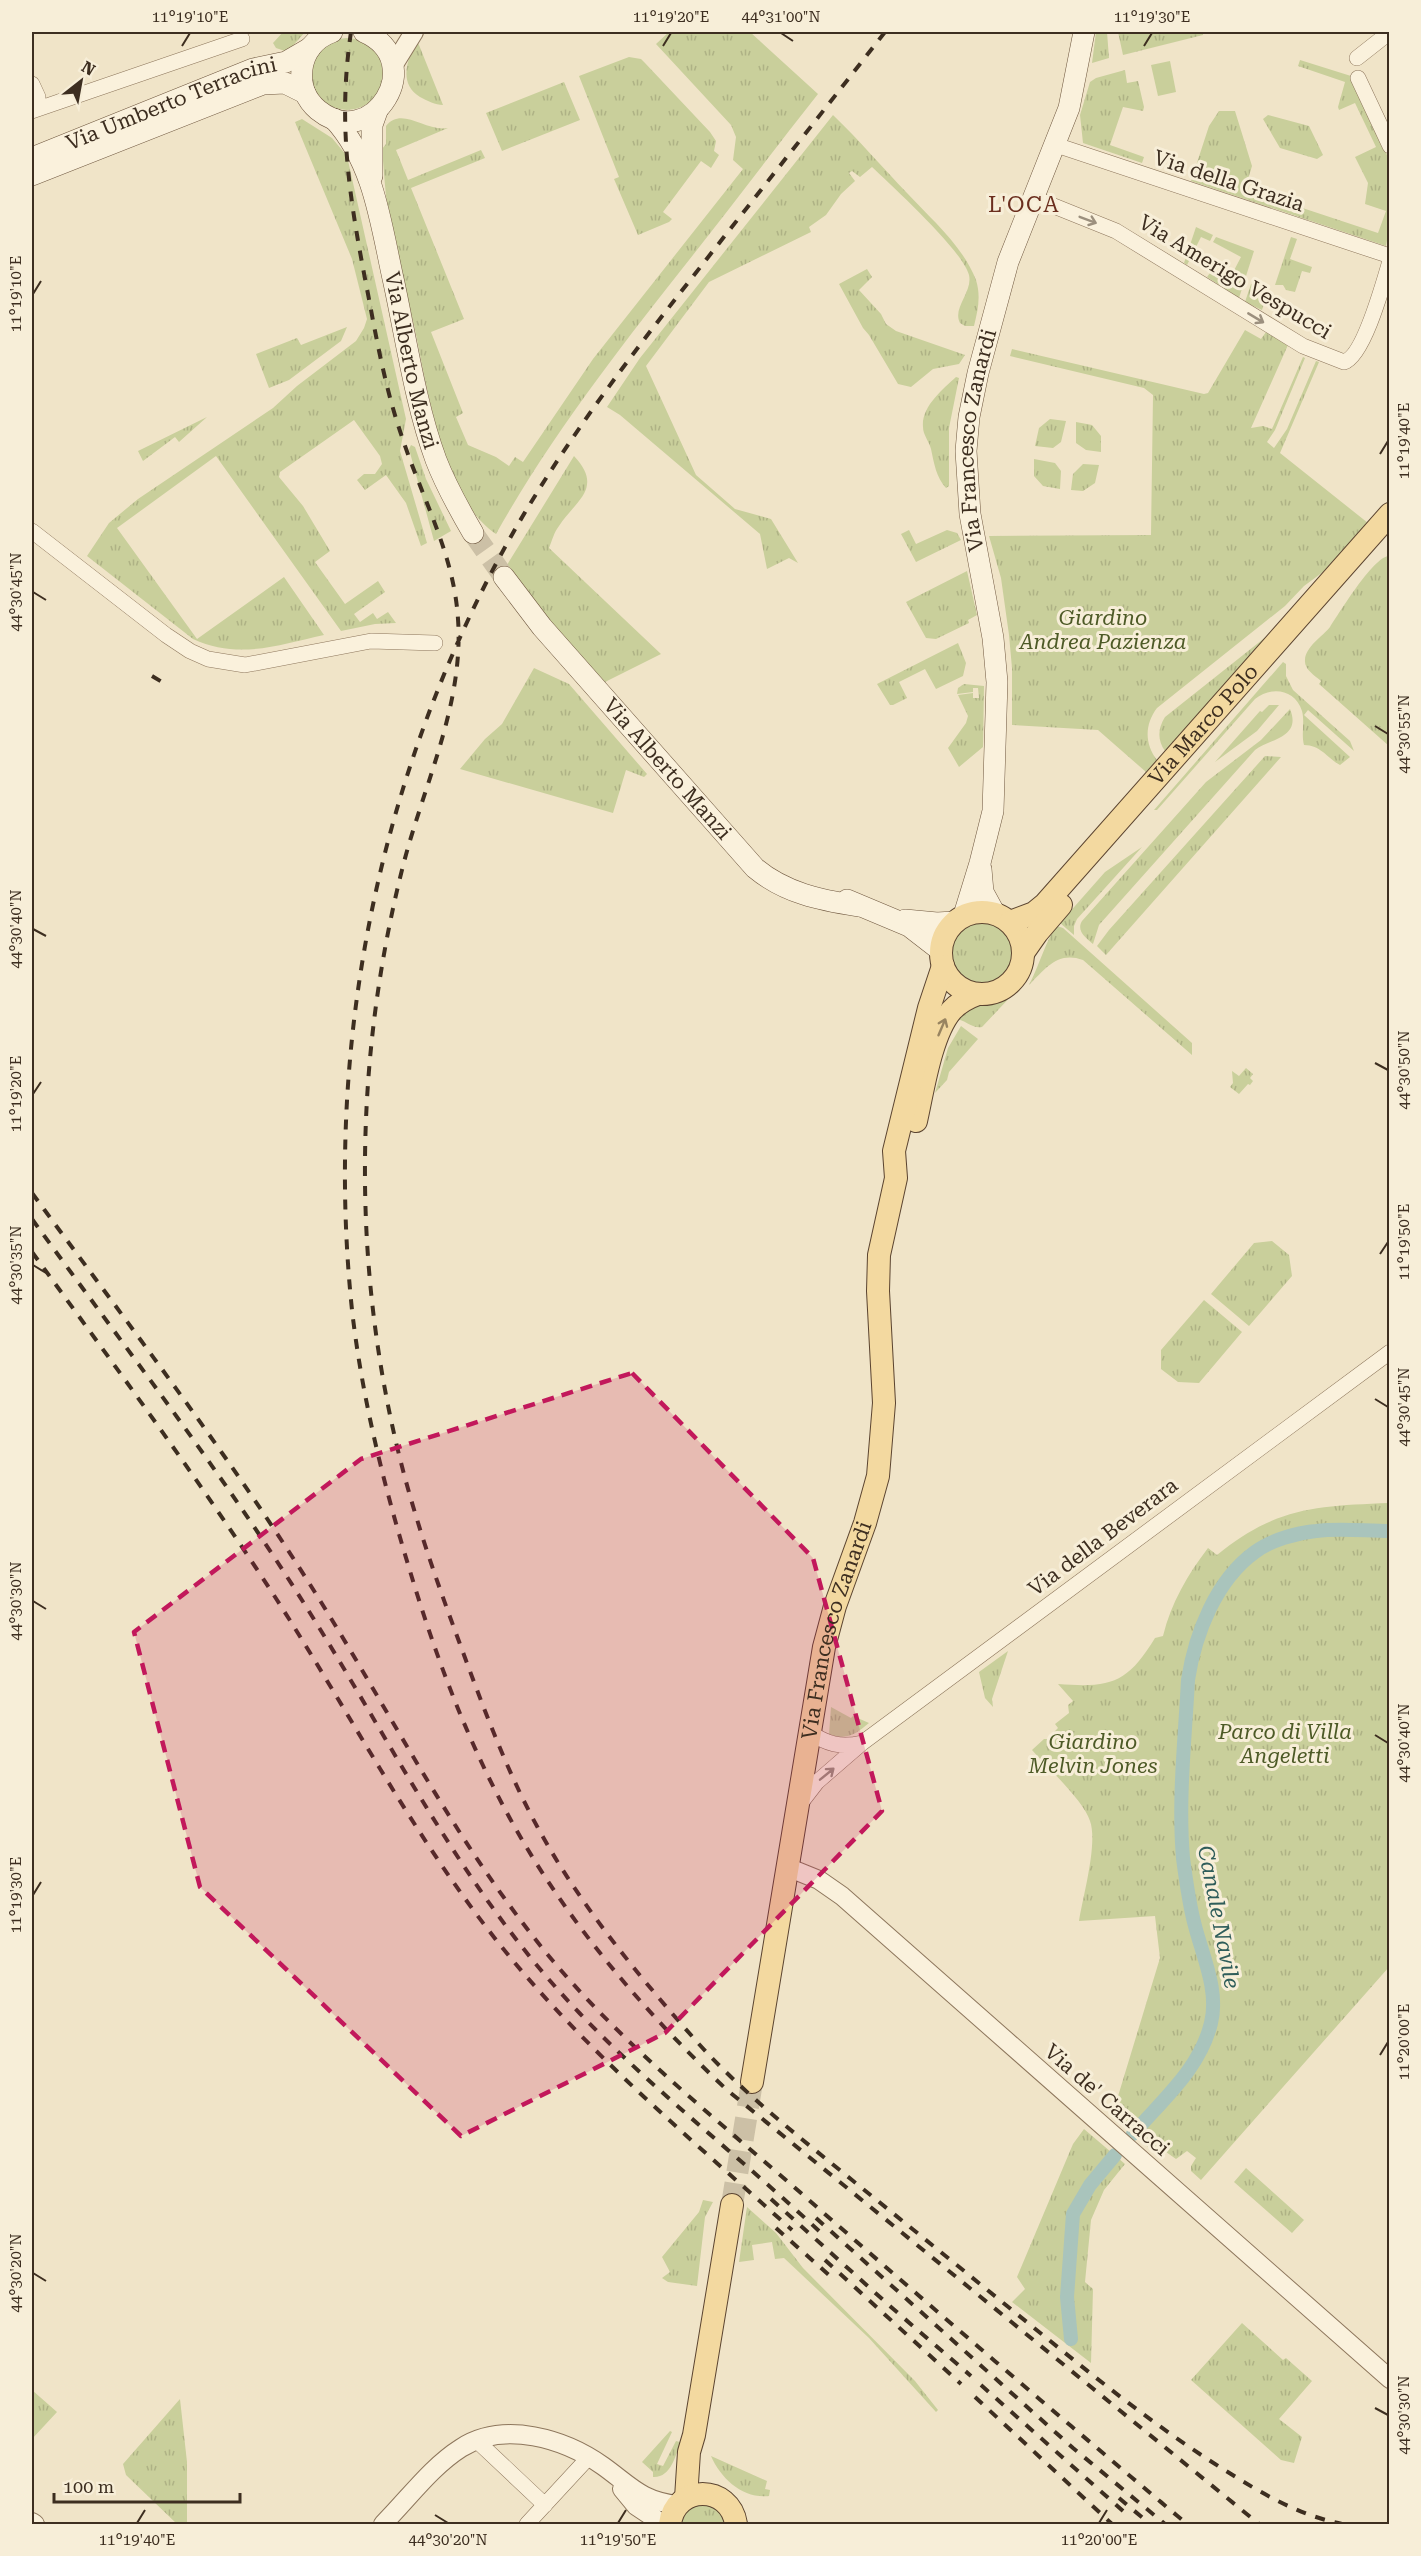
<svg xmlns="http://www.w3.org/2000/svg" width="1421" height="2556" font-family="'Roboto Serif',serif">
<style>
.grass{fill:url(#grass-tufts)}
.garden{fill:#c9cf9b}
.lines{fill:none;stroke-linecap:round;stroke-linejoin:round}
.canal{stroke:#a9c4bc;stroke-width:14}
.secondary-tunnel{stroke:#ccc0a6;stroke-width:21;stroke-dasharray:21 10;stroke-linecap:butt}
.primary-tunnel{stroke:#ccc0a6;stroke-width:22;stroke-dasharray:22 11;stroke-linecap:butt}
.minor-casing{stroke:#8d765c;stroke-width:16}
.tertiary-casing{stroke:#8d765c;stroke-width:20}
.secondary-casing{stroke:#6f573f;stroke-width:22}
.primary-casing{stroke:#5b4430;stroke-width:24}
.minor{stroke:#faf1dc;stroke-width:15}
.tertiary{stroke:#faf1dc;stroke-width:18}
.secondary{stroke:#faf1dc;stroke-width:21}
.primary{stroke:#f3d9a0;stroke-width:22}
.rail{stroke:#3d2e20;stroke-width:4;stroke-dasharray:10 10;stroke-linecap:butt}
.oneway{stroke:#9c907e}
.oneway2{stroke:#988460}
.marked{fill:#c2185b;fill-opacity:0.2;stroke:#c2185b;stroke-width:4.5;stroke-dasharray:12 8;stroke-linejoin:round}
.ticks{fill:none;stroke:#3d2e20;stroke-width:2}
.labels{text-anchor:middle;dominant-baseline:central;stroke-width:6;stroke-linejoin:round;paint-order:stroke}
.street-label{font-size:21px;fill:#3d2e20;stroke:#f7eed8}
.park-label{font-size:21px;font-style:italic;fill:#4d5a26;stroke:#f7eed8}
.neighbourhood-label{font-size:22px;letter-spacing:1.5px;fill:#6b2e1e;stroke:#f7eed8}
.water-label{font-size:22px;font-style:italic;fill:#2f5d5a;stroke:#f7eed8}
.neatline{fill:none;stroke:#3d2e20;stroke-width:2}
.ticks-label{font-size:15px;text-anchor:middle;fill:#3d2e20}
</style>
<defs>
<pattern id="grass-tufts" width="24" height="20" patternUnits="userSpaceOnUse" patternTransform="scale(1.5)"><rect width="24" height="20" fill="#c9cf9b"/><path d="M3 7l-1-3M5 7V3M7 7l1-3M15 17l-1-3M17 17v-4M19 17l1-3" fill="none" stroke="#aeb285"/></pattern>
</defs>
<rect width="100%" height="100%" fill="#f0e4c8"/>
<path class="grass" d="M 283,32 L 305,32 L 291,48 L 285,51 L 276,48 L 273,43 Z
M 669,32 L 750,32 L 818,94 C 776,147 735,202 693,255 C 622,345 552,434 496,534 C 442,498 427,386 414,325 C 405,288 394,251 388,213 C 385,192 384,170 382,149 L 386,144 L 386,126 C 402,106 425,132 448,128 L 396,150 L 408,180 L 481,150 L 485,158 L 411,188 L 464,319 L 431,332 L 463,413 L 456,417 L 468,445 L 496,457 L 509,466 L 515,457 L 523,462 L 593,359 L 743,169 L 733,160 L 736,137 L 731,125 L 656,44 Z
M 1096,32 L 1107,32 L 1109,58 L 1092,63 Z
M 1118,32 L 1203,32 L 1203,35 L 1123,55 Z
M311 74a36 36 0 1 1 72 0a36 36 0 1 1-72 0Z
M 417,40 L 443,105 C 435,105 428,101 420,97 C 398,83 407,60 417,40 Z
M 629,57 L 641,59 L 645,63 L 710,132 L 716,141 L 714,151 L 719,155 L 711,168 L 701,161 L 663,212 L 672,219 L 669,222 L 638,235 L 614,179 L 619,177 L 579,76 Z
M 1300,60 L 1351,76 C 1364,103 1381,132 1389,162 C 1393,178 1390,228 1386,246 L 1191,181 L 1209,126 L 1219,111 L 1235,111 L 1252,166 L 1245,189 L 1378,233 L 1386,211 L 1365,204 L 1368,183 L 1355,157 L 1376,147 L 1355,103 L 1339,110 L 1338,107 L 1345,82 L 1298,66 Z
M 1125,70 L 1127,83 L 1138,81 L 1144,107 L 1143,111 L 1123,107 L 1110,145 L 1144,157 L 1142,163 L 1083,143 L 1080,115 L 1090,82 L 1096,78 Z
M 564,82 L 580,120 L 502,151 L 486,113 Z
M 833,115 C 859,140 882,167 907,193 C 931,219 963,246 976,280 C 981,296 978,310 974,326 L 965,326 L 960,323 C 952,308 973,292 969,275 C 963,251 893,187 872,167 L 860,177 L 852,171 L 849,173 L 855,181 L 841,194 L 826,215 L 809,227 L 811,232 L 709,282 L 646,366 L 696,475 L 735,509 L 771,519 L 798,563 L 789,558 L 767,569 L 760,534 L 620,415 L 607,407 L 640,358 Z
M 1268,115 L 1309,126 L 1323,155 L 1317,159 L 1280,148 L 1263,119 Z
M 302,119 L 332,138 L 347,156 L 406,419 L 400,451 L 427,543 L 421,546 L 406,503 L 386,475 L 365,490 L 357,480 L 364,474 L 375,474 L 382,464 L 380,456 L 354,420 L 280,472 L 279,477 L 303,506 L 330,551 L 315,562 L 345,604 L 378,581 L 385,592 L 354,614 L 360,622 L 373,613 L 377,619 L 388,612 L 396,623 L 375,624 L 341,631 L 216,456 L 117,528 L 197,639 L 284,577 L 324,635 C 278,645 239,660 193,639 L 87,556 L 109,523 L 138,499 L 273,408 L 297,386 L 356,341 L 364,328 L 367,319 L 352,259 L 295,122 Z
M 1291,237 L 1297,239 L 1290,259 L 1312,267 L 1310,273 L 1302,271 L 1295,292 L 1286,290 L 1283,285 L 1275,285 Z
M 867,269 L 872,277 L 859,290 L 881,314 L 886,324 L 896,331 L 965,355 L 959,364 L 933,369 L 911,387 L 898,384 L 869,335 L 863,328 L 839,284 Z
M 1251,284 L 1268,290 L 1262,310 L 1245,302 Z
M 347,327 L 341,341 L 289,380 L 269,388 L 256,354 L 297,338 L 301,345 Z
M 1245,330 L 1261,339 L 1266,332 L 1288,345 L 1251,428 L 1263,426 L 1272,429 L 1303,357 L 1305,358 L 1275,430 L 1267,442 L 1274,448 L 1287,429 L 1316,361 L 1319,362 L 1280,453 L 1368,523 L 1323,572 L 1304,586 L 1285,606 L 1157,708 C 1145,724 1144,743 1157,760 L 1146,772 L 1098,730 L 1012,725 L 1012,668 L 1009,635 L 1001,578 L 989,536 L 1151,535 L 1153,395 L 1144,388 L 1010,356 L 1012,349 L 1204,394 L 1208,393 Z
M 956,377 L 959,378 L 949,428 L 949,486 L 946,488 C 936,477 934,463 931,449 C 929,441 923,435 923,427 C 921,407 943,389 956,377 Z
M 207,417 L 179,442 L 175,437 L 143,461 L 138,451 Z
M 1050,419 L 1066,421 L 1061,442 L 1053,448 L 1035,446 L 1039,428 Z
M 1076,422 L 1092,425 L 1101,436 L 1101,452 L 1086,450 L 1076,443 Z
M 411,445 L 415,447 L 426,479 L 451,531 L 434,541 L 409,449 Z
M 574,456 C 604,488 576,500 559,526 C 554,532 552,541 549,548 L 661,654 L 605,682 L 544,615 L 507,565 Z
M 1034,459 L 1055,463 L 1061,471 L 1060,489 L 1043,486 L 1034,476 Z
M 1083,464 L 1099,465 L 1095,483 L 1083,491 L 1071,490 L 1073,474 Z
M 909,530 L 916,544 L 947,530 L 957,533 L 961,540 L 916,562 L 901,534 Z
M 1388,556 L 1390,558 L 1389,746 L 1319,684 L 1321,681 C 1314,675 1304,669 1305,660 C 1305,647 1323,636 1330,627 C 1340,612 1372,559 1388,556 Z
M 967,571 L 977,615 L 968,620 L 969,623 L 936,639 L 926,638 L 906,602 Z
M 1267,636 L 1268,636 L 1165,751 C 1157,740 1158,728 1165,717 Z
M 958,643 L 966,663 L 963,676 L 936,689 L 925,669 L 899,682 L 907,698 L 893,705 L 890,705 L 877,684 Z
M 1283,662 L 1286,664 L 1286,676 L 1293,690 L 1350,741 L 1354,751 L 1308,710 L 1304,715 L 1350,757 L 1340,765 C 1328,759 1321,745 1304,745 C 1301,734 1305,722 1302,711 C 1295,689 1271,686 1255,699 L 1157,810 L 1154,810 Z
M 534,668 L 569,684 L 647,774 L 644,777 L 626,770 L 613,813 L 460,769 L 485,739 L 502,724 Z
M 964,684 L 984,686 L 983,747 L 959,767 L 948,748 L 966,723 L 968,716 L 958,695 L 973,693 L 973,698 L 979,698 L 978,688 L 973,688 L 973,692 L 957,694 L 958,688 Z
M 1269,705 L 1279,705 L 1257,731 L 1215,762 L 1260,711 L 1262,712 Z
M 1290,709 C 1302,738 1269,739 1255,750 L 1099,925 L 1093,944 C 1086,938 1076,931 1082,921 L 1206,782 L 1261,740 Z
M 1265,756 L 1281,757 L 1106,955 L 1097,946 L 1109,930 Z
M 1142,847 L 1077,919 L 1074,926 L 1074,935 L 1060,923 L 1105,872 Z
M952 953a30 30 0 1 1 60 0a30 30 0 1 1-60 0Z
M 1057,926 L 1063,928 L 1192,1043 L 1192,1055 L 1083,960 C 1058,951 1046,968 1029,985 C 1038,969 1047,937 1057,926 Z
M 1015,992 L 982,1027 C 972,1029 965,1019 954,1019 L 971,1005 L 998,1002 Z
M 961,1026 L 978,1039 L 949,1072 L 947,1080 L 935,1093 L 948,1048 Z
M 1246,1068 L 1253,1074 L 1250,1078 L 1253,1081 L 1250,1085 L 1248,1084 L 1239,1094 L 1230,1087 L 1233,1083 L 1232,1071 L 1239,1076 Z
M 1272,1241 L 1289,1255 L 1292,1276 L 1249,1326 L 1211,1294 L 1254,1243 Z
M 1204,1300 L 1242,1332 L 1199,1383 L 1178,1382 L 1161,1369 L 1161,1350 Z
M 1389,1503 L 1389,1967 L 1201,2180 L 1191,2171 L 1191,2166 L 1196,2158 L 1187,2151 L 1176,2159 L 1166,2152 L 1161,2158 L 1112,2116 L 1160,1958 L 1155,1916 L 1079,1921 C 1083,1896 1098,1843 1090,1821 C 1084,1801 1047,1767 1032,1750 L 1044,1739 L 1051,1739 L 1052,1734 L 1058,1728 L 1055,1724 L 1069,1713 L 1068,1705 L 1073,1701 L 1058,1684 C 1110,1688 1127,1684 1155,1638 L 1163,1636 C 1171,1603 1188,1574 1208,1548 L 1217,1555 C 1276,1507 1316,1506 1389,1503 Z
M 1008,1651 L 992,1699 L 993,1707 L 985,1698 L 979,1672 Z
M 831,1707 L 851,1718 L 853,1716 L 869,1723 C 856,1734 846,1741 829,1734 Z
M 1084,2129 L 1125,2164 L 1104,2190 L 1091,2220 L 1085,2282 L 1093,2289 L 1091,2363 L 1012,2302 L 1025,2289 L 1017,2277 L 1073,2144 Z
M 1246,2168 L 1304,2220 L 1292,2233 L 1234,2182 Z
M 703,2200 L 713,2202 L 705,2217 L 697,2286 L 668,2282 L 662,2278 L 670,2272 L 662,2257 L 699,2212 Z
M 747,2207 L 776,2233 L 803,2268 L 915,2381 L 938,2410 L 936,2412 L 869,2338 L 784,2258 L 775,2259 L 772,2242 L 752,2245 L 754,2260 L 739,2262 Z
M 1242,2323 L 1283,2360 L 1286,2358 L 1312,2381 L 1279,2419 L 1302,2437 L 1294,2463 L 1281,2460 L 1191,2380 Z
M 32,2390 L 57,2412 L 32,2439 Z
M 180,2399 L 187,2462 L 187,2524 L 177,2524 L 126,2475 L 123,2464 Z
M 670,2431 L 672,2432 L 657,2464 L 663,2466 L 676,2441 L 680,2442 C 676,2455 671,2478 653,2477 L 653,2472 L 642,2462 Z
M 711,2456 L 767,2481 L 765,2489 L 770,2490 L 769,2496 C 743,2499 721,2479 711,2456 Z
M 698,2504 C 712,2505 721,2509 725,2524 L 681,2524 L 686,2512 Z"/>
<path class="garden" d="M 1170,61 L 1176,92 L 1158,96 L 1151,65 Z
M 1196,227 L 1213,235 L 1210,241 L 1201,237 L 1187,265 L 1184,263 Z
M 1216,237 L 1254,251 L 1239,298 L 1207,277 L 1210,273 L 1228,282 L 1241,257 L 1213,242 Z"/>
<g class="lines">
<path class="canal" d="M 1133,2134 C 1162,2100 1200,2069 1211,2023 C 1219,1991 1203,1957 1195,1926 C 1189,1904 1186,1881 1183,1858 C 1178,1799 1185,1739 1188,1680 C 1195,1634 1216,1580 1255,1552 C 1271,1540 1296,1533 1316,1531 C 1340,1528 1365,1531 1390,1531
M 1071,2339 L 1067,2297 L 1073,2214 L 1090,2185 L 1115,2155"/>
<path class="secondary-tunnel" d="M 473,533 L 504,577"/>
<path class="primary-tunnel" d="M 732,2205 L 752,2082"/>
<defs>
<path id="minor" d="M 1357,58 L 1390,32
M 1358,78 L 1390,146
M 32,84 L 38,97 L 37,108
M 32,111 L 242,39
M 1056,145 L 1390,256
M 1034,198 L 1116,231 L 1303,346 L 1344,362 C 1364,356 1384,281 1390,261
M 32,531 L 166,635 L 190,651 L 208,659 L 245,665 L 371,641 L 435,643
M 809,1732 C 827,1744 840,1748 862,1743
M 800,1804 L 817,1782 L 862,1743 L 1390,1352
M 476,2440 L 545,2505
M 527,2524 L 589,2457"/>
<path id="tertiary" d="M 393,66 L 414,32
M 787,1867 L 819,1880 L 842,1896 L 1390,2379
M 622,2489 L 636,2506 L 663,2524
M 32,2522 L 35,2524
M 383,2524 C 408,2499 431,2467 461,2448 C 504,2420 565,2439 603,2466 C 631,2486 641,2501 678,2505"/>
<g id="secondary">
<path d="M 332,32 C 315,38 304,52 302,69 C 300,85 306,100 318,110 C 372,154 430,61 364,32"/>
<path id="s1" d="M 334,119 C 375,164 381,226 394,283 C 406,339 416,406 436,460 C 446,486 459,509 473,533"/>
<path id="s2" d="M 32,158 L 253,69 L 286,62 L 310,48"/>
<path d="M 32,175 L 263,84 L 285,83 L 305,93"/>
<path d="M 372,176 L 372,125 L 377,111"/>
<path id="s3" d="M 504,577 L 542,627 L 755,868 C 785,893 820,900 858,906"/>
<path d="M 981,869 L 983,892 L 995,914"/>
<path d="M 847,900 L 909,926 L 940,950"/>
<path id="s4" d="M 964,915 L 980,863 L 993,811 L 997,682 L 993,638 L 970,514 L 966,451 L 969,417 L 978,373 L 1008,262 L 1069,108 L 1084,32"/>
<path d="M 905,920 L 937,923 L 954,922"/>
</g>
<g id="primary">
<circle cx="982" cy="953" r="41"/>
<path id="s5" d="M 1010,922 L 1034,913 L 1045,904 L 1390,514"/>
<path d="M 1023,953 L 1037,933 L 1061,905"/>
<path d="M 916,1121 C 923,1090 931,1035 951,1011 C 958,1003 967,998 978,994"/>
<path id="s6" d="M 752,2082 L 824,1647 L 835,1606 L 865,1523 L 878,1476 L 884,1403 L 878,1291 L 879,1255 L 896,1178 L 894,1151 L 929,1008 L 943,966"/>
<path d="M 686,2498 L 689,2452 L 694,2435 L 732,2205"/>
<path d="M 670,2524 C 675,2484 730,2484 736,2524"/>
</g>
</defs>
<use href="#minor" class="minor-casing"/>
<use href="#tertiary" class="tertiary-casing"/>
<use href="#secondary" class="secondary-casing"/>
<use href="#primary" class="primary-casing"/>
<use href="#minor" class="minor"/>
<use href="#tertiary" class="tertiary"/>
<use href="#secondary" class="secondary"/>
<use href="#primary" class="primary"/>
<path class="rail" d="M 351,32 C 337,126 350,202 368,294 C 377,342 386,391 402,437 C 422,498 454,554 458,619 C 464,703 425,782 404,862 C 377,967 364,1074 365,1182 C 366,1295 383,1409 416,1516 C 430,1563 447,1609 464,1655 C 488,1720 512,1784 547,1844 C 588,1915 643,1981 698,2043 C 744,2094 798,2136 852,2180 C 905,2223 958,2266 1012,2310 C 1080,2365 1148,2422 1223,2469 C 1261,2493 1298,2515 1342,2524
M 885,32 C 821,114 756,196 691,279 C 614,377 540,475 484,587 C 372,810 326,1062 352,1310 C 362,1398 384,1486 410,1571 C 440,1671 478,1769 533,1858 C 587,1945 653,2020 727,2090 L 1259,2524
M 152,676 L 162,682
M 32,1193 C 129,1325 229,1455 316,1594 C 393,1717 459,1849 553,1961 C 624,2045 711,2115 794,2187 C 924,2301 1055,2413 1187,2524
M 32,1219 C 124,1346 221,1471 305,1605 C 382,1727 447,1858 540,1969 C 622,2067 726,2144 819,2231
M 32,1252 C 115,1366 200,1481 277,1600 C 351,1715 415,1839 501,1946 C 586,2052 691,2139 792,2230
M 771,2199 L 891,2307 L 971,2376
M 816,2218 L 1073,2448 L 1165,2524
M 776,2228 L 830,2276
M 825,2260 L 961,2384
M 981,2385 L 1123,2511
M 975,2397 L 1112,2524
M 1119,2498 L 1150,2524"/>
</g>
<defs><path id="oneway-shaft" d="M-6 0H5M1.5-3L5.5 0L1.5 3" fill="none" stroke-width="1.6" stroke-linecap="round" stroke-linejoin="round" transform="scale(1.5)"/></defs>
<g class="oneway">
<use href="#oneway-shaft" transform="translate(1088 220) rotate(21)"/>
<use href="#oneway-shaft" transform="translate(1256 318) rotate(31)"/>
<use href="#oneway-shaft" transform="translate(827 1774) rotate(-39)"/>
</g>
<use class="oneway2" href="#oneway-shaft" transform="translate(942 1027) rotate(-67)"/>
<path class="marked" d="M 632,1373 L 813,1558 L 882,1811 L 665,2033 L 461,2136 L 200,1887 L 134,1632 L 361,1459 Z"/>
<path class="ticks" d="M 781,33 L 793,41M 182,46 L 190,33M 663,46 L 671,33M 1144,46 L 1152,33M 33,294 L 41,281M 1380,454 L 1388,441M 33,592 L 46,600M 1375,726 L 1388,734M 33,929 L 46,936M 1375,1063 L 1388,1070M 33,1094 L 41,1082M 1380,1254 L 1388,1242M 33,1265 L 46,1273M 1375,1399 L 1388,1407M 33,1601 L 46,1609M 1375,1735 L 1388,1743M 33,1895 L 41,1882M 1380,2055 L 1388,2042M 33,2273 L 46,2281M 1375,2408 L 1388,2415M 435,2515 L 448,2523M 137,2523 L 145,2510M 618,2523 L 626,2510M 1099,2523 L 1107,2510"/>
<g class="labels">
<g class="street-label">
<text stroke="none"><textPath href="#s2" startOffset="150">Via Umberto Terracini</textPath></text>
<text transform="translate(1229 181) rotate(18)">Via della Grazia</text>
<text transform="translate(1235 277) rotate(31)">Via Amerigo Vespucci</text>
<text stroke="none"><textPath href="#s1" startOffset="256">Via Alberto Manzi</textPath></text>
<text stroke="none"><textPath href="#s4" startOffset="482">Via Francesco Zanardi</textPath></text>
<text stroke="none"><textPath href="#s5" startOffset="279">Via Marco Polo</textPath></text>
<text stroke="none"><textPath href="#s3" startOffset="252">Via Alberto Manzi</textPath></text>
<text transform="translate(1103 1537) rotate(-37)">Via della Beverara</text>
<text stroke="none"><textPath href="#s6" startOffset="460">Via Francesco Zanardi</textPath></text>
<text transform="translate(1107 2100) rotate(41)">Via de' Carracci</text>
</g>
<g class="park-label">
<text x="1103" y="618">Giardino<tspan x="1103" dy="24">Andrea Pazienza</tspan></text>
<text x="1285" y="1732">Parco di Villa<tspan x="1285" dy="24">Angeletti</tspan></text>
<text x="1093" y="1742">Giardino<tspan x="1093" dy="24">Melvin Jones</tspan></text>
</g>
<g class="neighbourhood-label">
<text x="1024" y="204">L'OCA</text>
</g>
<g class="water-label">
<text transform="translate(1219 1917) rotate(79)">Canale Navile</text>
</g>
</g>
<rect width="1421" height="2556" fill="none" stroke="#f7eed8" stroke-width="66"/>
<g transform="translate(81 81) rotate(31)" stroke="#f7eed8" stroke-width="4.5" paint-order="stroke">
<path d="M0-4.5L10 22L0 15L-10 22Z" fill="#3d2e20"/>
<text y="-9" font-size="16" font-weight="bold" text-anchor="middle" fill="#3d2e20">N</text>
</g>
<path d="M54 2493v9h186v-9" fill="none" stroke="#3d2e20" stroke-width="3"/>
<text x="63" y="2493" font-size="18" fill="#3d2e20" stroke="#f7eed8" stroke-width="4.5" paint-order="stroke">100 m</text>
<rect x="33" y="33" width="1355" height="2490" class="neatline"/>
<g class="ticks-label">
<text x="190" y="22">11°19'10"E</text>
<text x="671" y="22">11°19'20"E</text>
<text x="781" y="22">44°31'00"N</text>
<text x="1152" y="22">11°19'30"E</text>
<text transform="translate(16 294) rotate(-90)" y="5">11°19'10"E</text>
<text transform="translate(1404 441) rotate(-90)" y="5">11°19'40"E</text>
<text transform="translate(16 592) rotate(-90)" y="5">44°30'45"N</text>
<text transform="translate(1404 734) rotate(-90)" y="5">44°30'55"N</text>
<text transform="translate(16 929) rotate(-90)" y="5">44°30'40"N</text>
<text transform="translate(1404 1070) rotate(-90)" y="5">44°30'50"N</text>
<text transform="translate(16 1094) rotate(-90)" y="5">11°19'20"E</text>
<text transform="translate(1404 1242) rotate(-90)" y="5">11°19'50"E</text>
<text transform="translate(16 1265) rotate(-90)" y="5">44°30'35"N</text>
<text transform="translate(1404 1407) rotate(-90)" y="5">44°30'45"N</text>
<text transform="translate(16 1601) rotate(-90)" y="5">44°30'30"N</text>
<text transform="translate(1404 1743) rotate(-90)" y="5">44°30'40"N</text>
<text transform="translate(16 1895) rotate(-90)" y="5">11°19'30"E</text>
<text transform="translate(1404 2042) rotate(-90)" y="5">11°20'00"E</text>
<text transform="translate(16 2273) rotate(-90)" y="5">44°30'20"N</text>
<text transform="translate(1404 2415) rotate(-90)" y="5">44°30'30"N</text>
<text x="137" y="2545">11°19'40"E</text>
<text x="448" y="2545">44°30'20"N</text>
<text x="618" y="2545">11°19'50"E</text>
<text x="1099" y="2545">11°20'00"E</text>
</g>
</svg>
